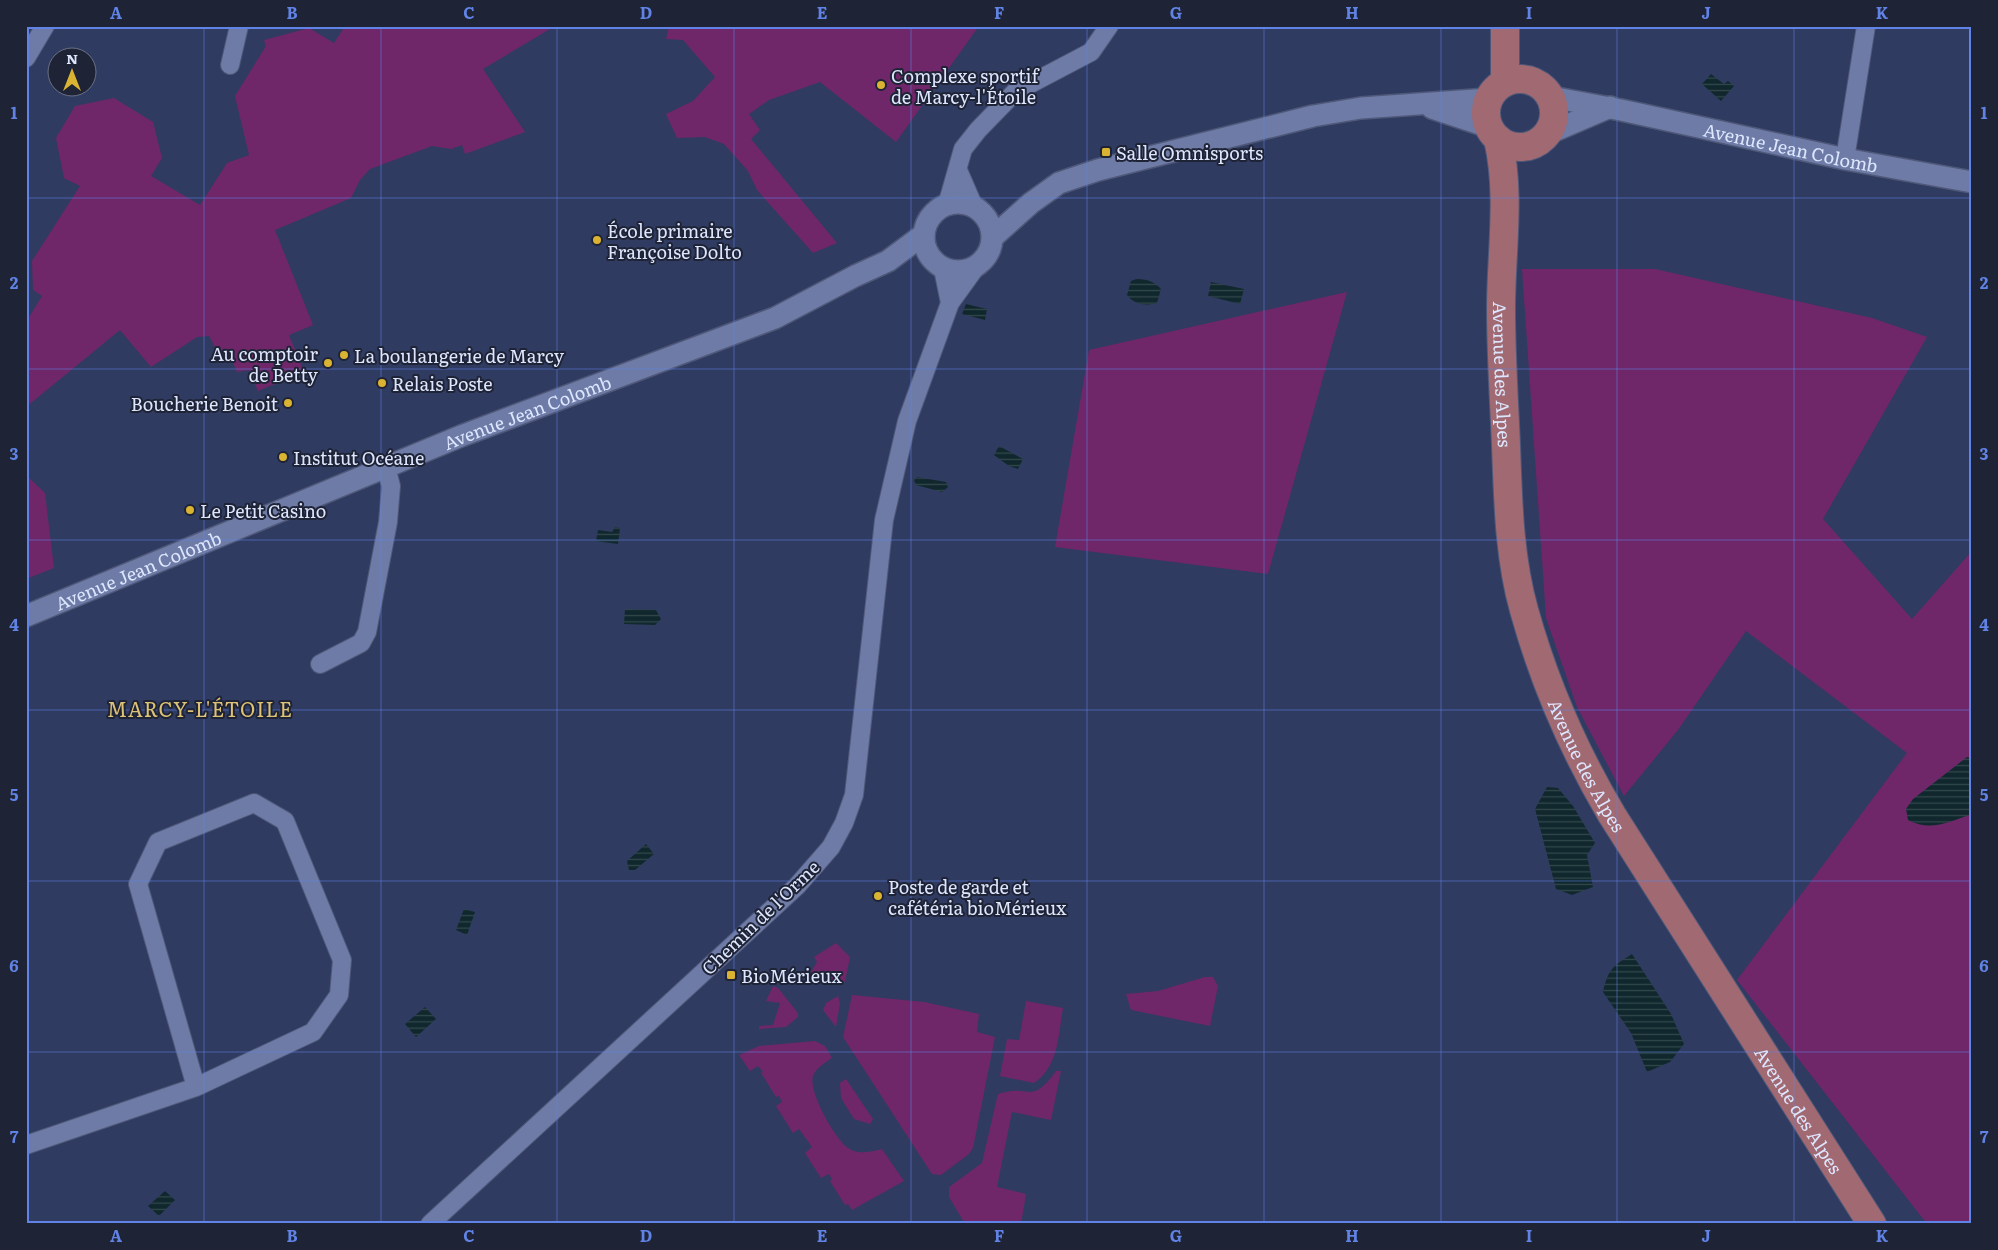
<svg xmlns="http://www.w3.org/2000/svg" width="1998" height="1250" font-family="Literata,serif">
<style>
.green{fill:#6f276a}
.water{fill:url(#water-rules)}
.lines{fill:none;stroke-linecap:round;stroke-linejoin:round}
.minor-casing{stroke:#4f5879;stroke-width:20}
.tertiary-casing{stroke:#4f5879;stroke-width:24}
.primary-casing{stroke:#4f5879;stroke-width:30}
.minor{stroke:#6d7ba6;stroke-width:18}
.tertiary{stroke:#6d7ba6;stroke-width:21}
.primary{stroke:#a16971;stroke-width:28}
.grid{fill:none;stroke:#6083e5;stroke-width:1;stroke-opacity:0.55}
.poi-dot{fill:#dab333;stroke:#1e2335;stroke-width:2}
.labels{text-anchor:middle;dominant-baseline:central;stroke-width:4;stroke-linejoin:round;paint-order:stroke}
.poi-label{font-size:18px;fill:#dde6fe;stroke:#1e2335;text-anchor:start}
.street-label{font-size:18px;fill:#dde6fe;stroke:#1e2335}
.quarter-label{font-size:20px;letter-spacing:1px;fill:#ddc277;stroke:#1e2335}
.neatline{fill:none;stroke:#6083e5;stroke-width:2}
.grid-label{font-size:16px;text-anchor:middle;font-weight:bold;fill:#6083e5}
</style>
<defs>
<pattern id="water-rules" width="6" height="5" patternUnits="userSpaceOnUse" patternTransform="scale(1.25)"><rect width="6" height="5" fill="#10282d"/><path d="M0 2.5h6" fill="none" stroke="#32474c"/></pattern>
</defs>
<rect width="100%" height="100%" fill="#303b61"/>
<path class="green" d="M 345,26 L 555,26 L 483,69 L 525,132 L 465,154 L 462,145 L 451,149 L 432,146 L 370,169 L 360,180 L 351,198 L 275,230 L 313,325 L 289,335 L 304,372 L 258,391 L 249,370 L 237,372 L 227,349 L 218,353 L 209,336 L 197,337 L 151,367 L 120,330 L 26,407 L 26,322 L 42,296 L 33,290 L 32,261 L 80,186 L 64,178 L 56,138 L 75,106 L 114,98 L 153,122 L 162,158 L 151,176 L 200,205 L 227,163 L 249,155 L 235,96 L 266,46 L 264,40 L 309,28 L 334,43 Z
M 669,26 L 979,26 L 896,142 L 820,82 L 769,100 L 749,114 L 760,130 L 751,139 L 837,243 L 813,253 L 757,190 L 748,171 L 724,144 L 705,137 L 677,138 L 666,114 L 693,101 L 715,77 L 683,40 L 666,39 Z
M 1522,269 L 1655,269 L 1872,318 L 1927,337 L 1823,519 L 1912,619 L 1972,551 L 1972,1224 L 1927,1224 L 1737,980 L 1907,753 L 1746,631 L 1678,730 L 1624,796 L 1577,707 L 1546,618 Z
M 1347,292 L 1268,574 L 1055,547 L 1089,350 Z
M 26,475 L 45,493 L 54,568 L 26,579 Z
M 836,943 L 850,957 L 845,982 L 808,977 L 817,962 L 814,957 Z
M 1205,977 L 1213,977 L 1218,986 L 1210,1026 L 1131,1010 L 1126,994 L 1158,991 Z
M 773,986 L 778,988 L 798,1013 L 798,1017 L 786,1027 L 759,1029 L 759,1026 L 773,1025 L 780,1003 L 766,1001 Z
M 852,995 L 924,1002 L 979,1014 L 977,1032 L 995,1037 L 973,1148 L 969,1154 L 941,1175 L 932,1174 L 843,1037 Z
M 838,996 L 840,1003 L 836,1027 L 823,1010 L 826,1003 Z
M 1026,1001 L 1063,1008 C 1058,1036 1059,1066 1034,1083 L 1000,1076 L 1007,1039 L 1019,1040 Z
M 815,1041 L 825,1046 L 832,1058 C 825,1063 817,1067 813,1076 C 808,1092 835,1139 848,1148 C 857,1155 871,1152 882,1149 L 904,1181 L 852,1210 L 848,1204 L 845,1205 L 830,1181 L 832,1179 L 829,1174 L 821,1178 L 805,1153 L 812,1147 L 799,1129 L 793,1133 L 776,1106 L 782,1102 L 779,1096 L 776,1097 L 761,1073 L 763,1072 L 758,1066 L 750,1071 L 739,1055 L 759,1046 Z
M 1056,1071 L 1061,1071 L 1051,1120 L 1012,1112 L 997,1187 L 1026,1194 L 1021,1224 L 965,1224 L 949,1197 L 949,1187 L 982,1163 L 998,1094 C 1031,1083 1030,1107 1056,1071 Z
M 846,1079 L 873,1119 L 870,1124 L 854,1119 L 841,1098 L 840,1083 Z"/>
<path class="water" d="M 1711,74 L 1724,84 L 1728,81 L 1734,86 L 1721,101 L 1702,84 Z
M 1136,279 C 1146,279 1154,281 1161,289 L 1157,303 C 1145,306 1135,305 1127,295 L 1131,281 Z
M 1211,282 L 1244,289 L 1240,304 L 1208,296 Z
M 966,304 L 987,309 L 985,320 L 962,314 Z
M 999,446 L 1023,459 L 1018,469 L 1009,466 L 994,455 Z
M 917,477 L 946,482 L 948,487 L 942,492 L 916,485 L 914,480 Z
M 615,527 L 620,528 L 618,544 L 596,541 L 598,530 L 612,532 Z
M 625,609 L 656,610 L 661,619 L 655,625 L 624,624 Z
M 1967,757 L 1972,758 L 1972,814 C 1949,822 1930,832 1908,820 L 1906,809 L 1913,799 Z
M 1547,787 L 1558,788 L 1573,806 L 1595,843 L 1587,855 L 1593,887 L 1572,895 L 1556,889 L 1535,809 Z
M 646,844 L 654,854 L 635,870 L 629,870 L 627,861 Z
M 464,909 L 475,912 L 467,935 L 456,930 Z
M 1632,954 L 1671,1014 L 1684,1044 L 1670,1062 L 1647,1072 L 1631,1033 L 1603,992 C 1608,969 1613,966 1632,954 Z
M 425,1007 L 436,1019 L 416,1037 L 405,1024 Z
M 165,1191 L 175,1200 L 159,1216 L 148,1206 Z"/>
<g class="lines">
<defs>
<path id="minor" d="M 26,58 L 45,26
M 230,65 L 239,26
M 1845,159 L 1866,26
M 958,170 L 974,207
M 947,205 L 963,149 L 978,130 L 1015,92 L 1091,52 L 1109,26
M 943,269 L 950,303
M 320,664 L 361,643 L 367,632 L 388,522 L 391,486 L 386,467
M 26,1145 L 196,1087 L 313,1032 L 339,995 L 342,960 L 285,821 L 254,803 L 158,842 L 138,884 L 196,1087
M 430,1224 L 797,886 L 831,847 L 844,823 L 854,795 L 884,520 L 907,421 L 950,303 L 976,267"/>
<g id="tertiary">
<path id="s1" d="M 1551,97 L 1621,110 L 1845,159 L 1972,182"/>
<path d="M 1432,108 L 1489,127"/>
<path d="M 1547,134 L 1610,107"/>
<circle cx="958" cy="237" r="34"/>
<path d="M 993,237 L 1031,203 L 1059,183 L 1098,170 L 1313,116 L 1361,108 L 1489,99"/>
<path id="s2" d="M 26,616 L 461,436 L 775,318 L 855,276 L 888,261 L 923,235"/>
</g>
<g id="primary">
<circle cx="1520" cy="113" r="34"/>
<path d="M 1505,82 L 1505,26"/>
<path id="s3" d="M 1498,139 C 1511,195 1501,252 1501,309 C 1501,354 1504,399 1506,445 C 1508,500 1509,557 1524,610 C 1544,682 1574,751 1612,815 L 1872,1224"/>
</g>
</defs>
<use href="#minor" class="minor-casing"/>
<use href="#tertiary" class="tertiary-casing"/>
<use href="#primary" class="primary-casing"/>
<use href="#minor" class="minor"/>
<use href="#tertiary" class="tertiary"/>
<use href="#primary" class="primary"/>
</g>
<path class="grid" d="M 204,26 L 204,1224M 381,26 L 381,1224M 557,26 L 557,1224M 734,26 L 734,1224M 911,26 L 911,1224M 1087,26 L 1087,1224M 1264,26 L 1264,1224M 1441,26 L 1441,1224M 1617,26 L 1617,1224M 1794,26 L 1794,1224M 26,198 L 1972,198M 26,369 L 1972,369M 26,540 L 1972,540M 26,710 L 1972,710M 26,881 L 1972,881M 26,1052 L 1972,1052"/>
<g class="poi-dot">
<circle cx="881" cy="85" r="5"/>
<rect x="1101" y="147" width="10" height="10" rx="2.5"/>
<circle cx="597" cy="240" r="5"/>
<circle cx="344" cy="355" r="5"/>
<circle cx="328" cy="363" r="5"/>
<circle cx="382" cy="383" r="5"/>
<circle cx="288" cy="403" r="5"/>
<circle cx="283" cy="457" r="5"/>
<circle cx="190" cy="510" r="5"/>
<circle cx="878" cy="896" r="5"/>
<rect x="726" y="970" width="10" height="10" rx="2.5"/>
</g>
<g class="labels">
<g class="poi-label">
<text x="891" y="75">Complexe sportif<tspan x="891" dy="21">de Marcy-l'Étoile</tspan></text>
<text x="1116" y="152">Salle Omnisports</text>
<text x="607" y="230">École primaire<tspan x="607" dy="21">Françoise Dolto</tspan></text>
<text x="318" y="353" text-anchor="end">Au comptoir<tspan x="318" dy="21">de Betty</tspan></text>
<text x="354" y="355">La boulangerie de Marcy</text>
<text x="392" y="383">Relais Poste</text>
<text x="278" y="403" text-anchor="end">Boucherie Benoit</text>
<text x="293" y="457">Institut Océane</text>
<text x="200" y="510">Le Petit Casino</text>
<text x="888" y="886">Poste de garde et<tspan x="888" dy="21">cafétéria bioMérieux</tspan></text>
<text x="741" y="975">BioMérieux</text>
</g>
<g class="street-label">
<text stroke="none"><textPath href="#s1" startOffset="245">Avenue Jean Colomb</textPath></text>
<text stroke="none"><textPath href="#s3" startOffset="236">Avenue des Alpes</textPath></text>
<text stroke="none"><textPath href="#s2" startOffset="541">Avenue Jean Colomb</textPath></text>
<text stroke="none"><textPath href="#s2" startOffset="121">Avenue Jean Colomb</textPath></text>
<text stroke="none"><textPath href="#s3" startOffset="641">Avenue des Alpes</textPath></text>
<text transform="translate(760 917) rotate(-44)">Chemin de l'Orme</text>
<text stroke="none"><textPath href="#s3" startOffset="1046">Avenue des Alpes</textPath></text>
</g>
<g class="quarter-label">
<text x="200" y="708">MARCY-L'ÉTOILE</text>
</g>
</g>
<rect width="1998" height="1250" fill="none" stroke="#1e2335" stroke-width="55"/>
<g transform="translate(72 72)"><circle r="24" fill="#1e2335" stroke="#6a7185"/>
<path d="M0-4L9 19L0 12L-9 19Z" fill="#dab333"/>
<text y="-8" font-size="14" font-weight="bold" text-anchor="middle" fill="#dde6fe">N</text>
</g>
<rect x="28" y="28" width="1942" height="1194" class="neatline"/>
<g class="grid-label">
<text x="116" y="19">A</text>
<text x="292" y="19">B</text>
<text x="469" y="19">C</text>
<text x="646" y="19">D</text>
<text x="822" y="19">E</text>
<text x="999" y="19">F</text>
<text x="1176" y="19">G</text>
<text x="1352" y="19">H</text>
<text x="1529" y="19">I</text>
<text x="1706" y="19">J</text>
<text x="1882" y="19">K</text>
<text x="14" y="119">1</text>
<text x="1984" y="119">1</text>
<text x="14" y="289">2</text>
<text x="1984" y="289">2</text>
<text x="14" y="460">3</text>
<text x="1984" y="460">3</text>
<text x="14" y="631">4</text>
<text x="1984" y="631">4</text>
<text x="14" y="801">5</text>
<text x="1984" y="801">5</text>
<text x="14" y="972">6</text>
<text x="1984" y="972">6</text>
<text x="14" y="1143">7</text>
<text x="1984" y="1143">7</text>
<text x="116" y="1242">A</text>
<text x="292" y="1242">B</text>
<text x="469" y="1242">C</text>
<text x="646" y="1242">D</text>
<text x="822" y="1242">E</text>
<text x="999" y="1242">F</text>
<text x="1176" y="1242">G</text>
<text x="1352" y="1242">H</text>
<text x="1529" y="1242">I</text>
<text x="1706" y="1242">J</text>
<text x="1882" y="1242">K</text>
</g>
</svg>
